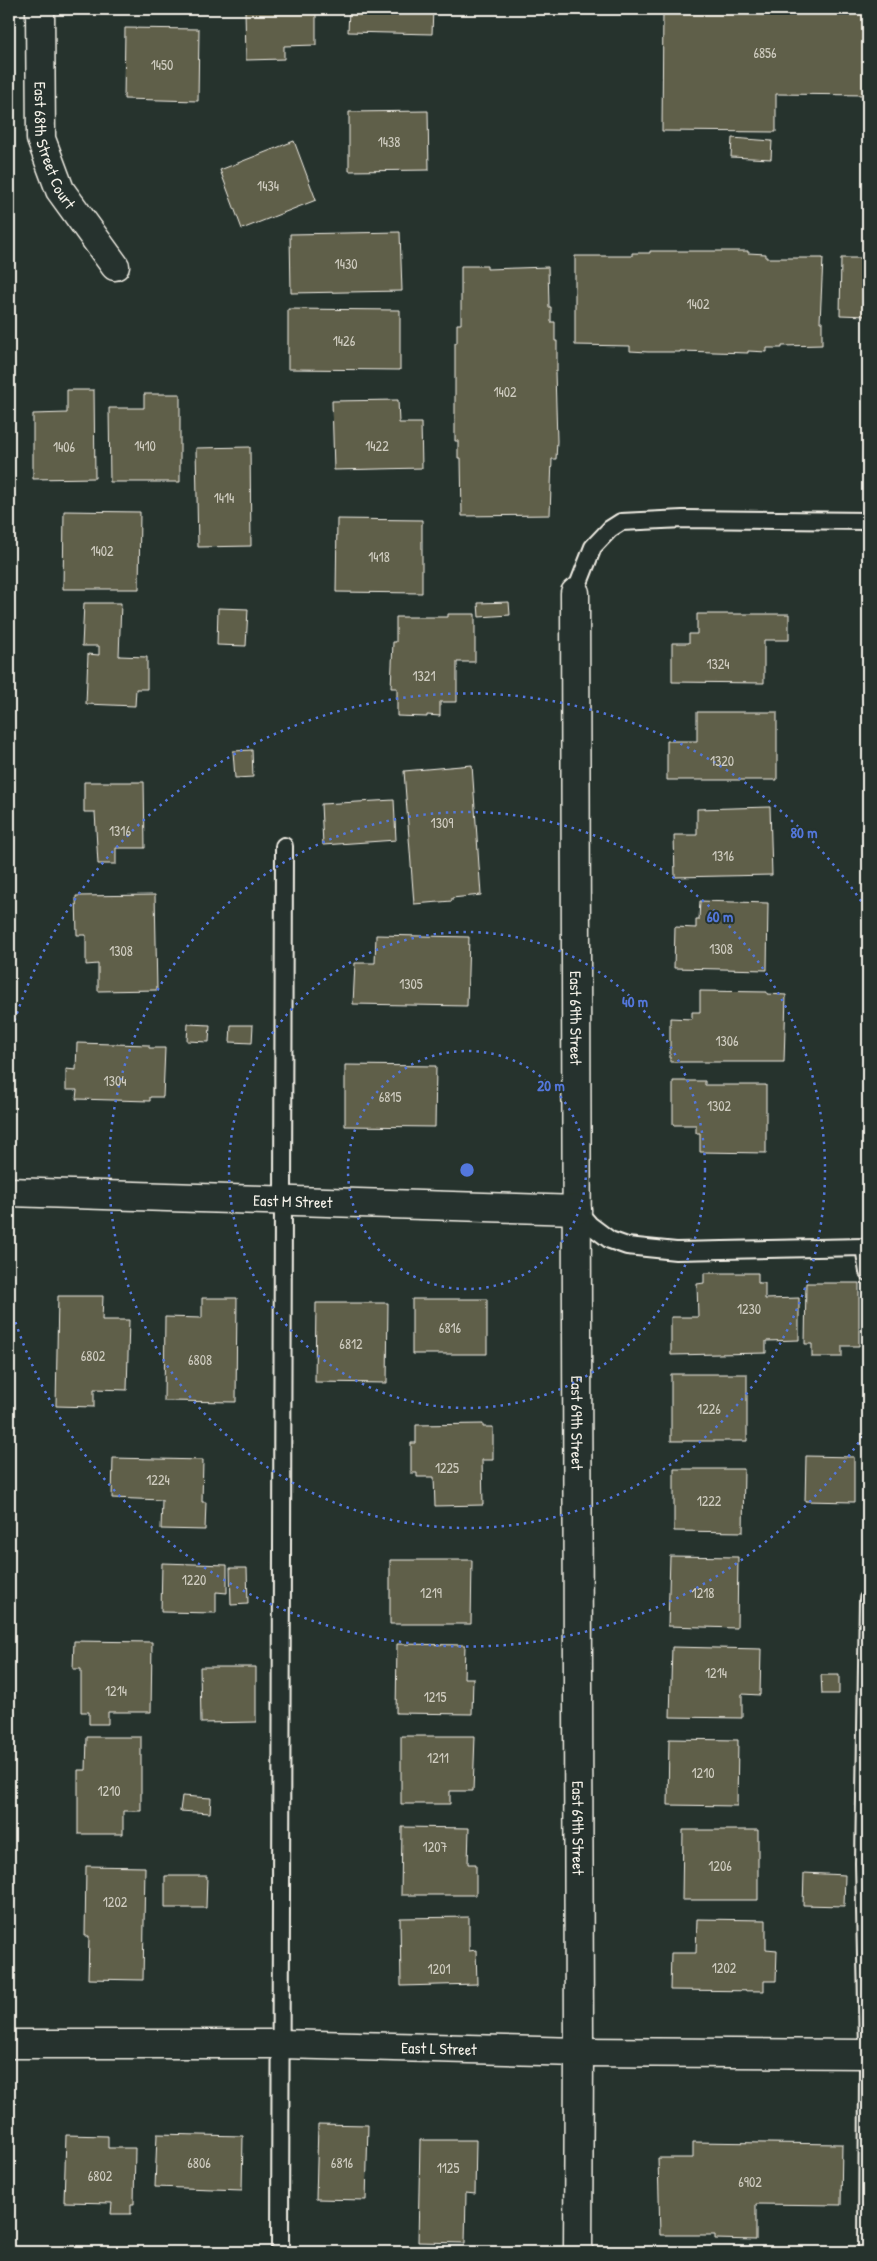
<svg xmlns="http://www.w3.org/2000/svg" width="877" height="2261" font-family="'Patrick Hand',sans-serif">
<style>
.building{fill:#5f5e4a;stroke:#f4f1e8}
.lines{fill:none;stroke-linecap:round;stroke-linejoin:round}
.lane-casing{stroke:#f4f1e8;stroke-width:20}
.street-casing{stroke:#f4f1e8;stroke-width:31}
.lane{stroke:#26332d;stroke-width:16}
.street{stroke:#26332d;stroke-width:28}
.ring{fill:none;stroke:#5377dc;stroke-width:2.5;stroke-dasharray:2.5 5}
.labels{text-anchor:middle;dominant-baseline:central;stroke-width:4;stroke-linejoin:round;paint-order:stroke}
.number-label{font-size:14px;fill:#cfccc0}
.street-label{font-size:16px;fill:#f4f1e8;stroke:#26332d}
.centre{fill:#5377dc;stroke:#26332d;stroke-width:2.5}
.ring-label{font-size:15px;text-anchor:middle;font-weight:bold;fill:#5377dc;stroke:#26332d;stroke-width:4;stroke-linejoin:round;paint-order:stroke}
</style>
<rect width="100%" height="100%" fill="#26332d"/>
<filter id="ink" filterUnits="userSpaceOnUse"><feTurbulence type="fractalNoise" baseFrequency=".02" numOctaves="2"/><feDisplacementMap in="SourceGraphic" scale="10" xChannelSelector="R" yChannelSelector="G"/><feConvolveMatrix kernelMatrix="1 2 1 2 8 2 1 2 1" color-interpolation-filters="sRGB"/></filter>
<g filter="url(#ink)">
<path class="building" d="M 121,9 L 186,9 L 186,10 L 121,10 Z
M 245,9 L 316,9 L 316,45 L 284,46 L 284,59 L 246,60 Z
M 349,9 L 433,9 L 432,34 L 348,32 Z
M 663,9 L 868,9 L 868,95 L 776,94 L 776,132 L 662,131 Z
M 125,28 L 199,29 L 198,101 L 124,99 Z
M 428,111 L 429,170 L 349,171 L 349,112 Z
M 732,138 L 772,141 L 771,159 L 731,157 Z
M 294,141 L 316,200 L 242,229 L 220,170 Z
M 400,232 L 402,291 L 291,293 L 290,234 Z
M 650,251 L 748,251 L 748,253 L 766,254 L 766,258 L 823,258 L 820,322 L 822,322 L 822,345 L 782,346 L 782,348 L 767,348 L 767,352 L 748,351 L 748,353 L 680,351 L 680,352 L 648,352 L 630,351 L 630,346 L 575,345 L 575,256 L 632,256 L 632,253 L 650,253 Z
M 841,258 L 868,258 L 868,316 L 840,315 Z
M 461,266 L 487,266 L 487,269 L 548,267 L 549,307 L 551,307 L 551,322 L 555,322 L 555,341 L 557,341 L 557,372 L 555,372 L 557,441 L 556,459 L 552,459 L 550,515 L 462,516 L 461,458 L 458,458 L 458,441 L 455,441 L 455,343 L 457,343 L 457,324 L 461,324 Z
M 288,309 L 400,310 L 400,370 L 288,369 Z
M 67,390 L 94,390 L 95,478 L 33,479 L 33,414 L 67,413 Z
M 144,394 L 180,394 L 180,482 L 110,482 L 109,408 L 144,408 Z
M 398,400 L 399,423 L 421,423 L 422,468 L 334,470 L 332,401 Z
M 250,447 L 251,546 L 198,547 L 196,448 Z
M 64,511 L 140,512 L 139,589 L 63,589 Z
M 337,519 L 422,520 L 422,593 L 336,592 Z
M 509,602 L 510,615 L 479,617 L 478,603 Z
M 84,603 L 121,603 L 119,656 L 147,657 L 147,689 L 136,689 L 135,706 L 86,704 L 88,654 L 99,655 L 99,646 L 82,646 Z
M 218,608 L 248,609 L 246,646 L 217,645 Z
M 448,614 L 475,614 L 475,662 L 457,662 L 457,702 L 440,702 L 440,716 L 427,715 L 427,717 L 397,716 L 397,688 L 391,688 L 393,642 L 396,642 L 396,617 L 448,617 Z
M 697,614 L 789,614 L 789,640 L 764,640 L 764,683 L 672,682 L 672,643 L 689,643 L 689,634 L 697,634 Z
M 697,712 L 777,712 L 777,780 L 667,780 L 667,741 L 697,741 Z
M 252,750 L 253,777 L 235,778 L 233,751 Z
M 472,765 L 481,895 L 452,898 L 452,901 L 414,904 L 404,771 Z
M 84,782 L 144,782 L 145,848 L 116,848 L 116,864 L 98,864 L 95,812 L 84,812 Z
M 394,800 L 396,840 L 323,845 L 321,804 Z
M 770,807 L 772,875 L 675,877 L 674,835 L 697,835 L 697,809 Z
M 155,895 L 157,990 L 98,991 L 98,964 L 86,965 L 86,935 L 77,935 L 76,896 Z
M 700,901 L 768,903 L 767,970 L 674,968 L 675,927 L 696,928 L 696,920 L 699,920 Z
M 376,935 L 469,937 L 467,1006 L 353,1004 L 355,963 L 375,963 Z
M 700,991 L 767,992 L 767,994 L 786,995 L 784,1062 L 670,1062 L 670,1018 L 692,1019 L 692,1012 L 700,1012 Z
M 188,1024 L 210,1025 L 209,1042 L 187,1041 Z
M 231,1025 L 253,1025 L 252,1043 L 230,1042 Z
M 77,1043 L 149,1045 L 149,1048 L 165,1048 L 163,1097 L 150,1097 L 150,1101 L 76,1099 L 77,1090 L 66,1090 L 66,1069 L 76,1070 Z
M 345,1065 L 436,1066 L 435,1127 L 345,1126 Z
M 673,1081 L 705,1081 L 705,1085 L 766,1085 L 766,1153 L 700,1152 L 700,1133 L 696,1133 L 696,1125 L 673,1125 Z
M 704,1273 L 758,1273 L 758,1283 L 765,1283 L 765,1299 L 799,1298 L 799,1340 L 766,1341 L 766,1353 L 671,1355 L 671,1317 L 698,1317 L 697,1284 L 704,1283 Z
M 806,1283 L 859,1283 L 859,1346 L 842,1346 L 842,1357 L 812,1357 L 812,1344 L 805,1344 Z
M 58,1296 L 103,1296 L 102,1320 L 129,1320 L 127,1390 L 94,1389 L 94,1407 L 56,1406 Z
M 202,1298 L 237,1298 L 236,1402 L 164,1401 L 165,1317 L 202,1318 Z
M 412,1299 L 487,1299 L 487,1354 L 412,1354 Z
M 316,1303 L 388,1303 L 387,1383 L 315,1382 Z
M 671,1374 L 747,1374 L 747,1441 L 671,1441 Z
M 483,1424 L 483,1427 L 493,1427 L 493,1460 L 482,1460 L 483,1505 L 435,1506 L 434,1477 L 417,1477 L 417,1473 L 411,1473 L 411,1443 L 416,1443 L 416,1425 Z
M 806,1456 L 854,1457 L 854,1502 L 805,1501 Z
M 113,1458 L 203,1460 L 202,1502 L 206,1502 L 205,1530 L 161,1529 L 162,1500 L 112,1498 Z
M 674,1469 L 744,1469 L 743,1532 L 674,1531 Z
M 670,1556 L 738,1557 L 737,1628 L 668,1626 Z
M 390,1560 L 472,1560 L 471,1624 L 390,1624 Z
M 162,1563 L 227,1565 L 227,1593 L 216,1592 L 216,1613 L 161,1612 Z
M 230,1568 L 247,1568 L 248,1604 L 231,1605 Z
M 74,1641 L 152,1642 L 151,1712 L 108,1712 L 108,1724 L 89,1724 L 89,1712 L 81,1712 L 81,1669 L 73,1669 Z
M 397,1644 L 465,1645 L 464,1678 L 473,1678 L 472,1714 L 396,1713 Z
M 672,1647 L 761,1649 L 760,1695 L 742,1694 L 742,1718 L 670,1717 Z
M 200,1667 L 256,1667 L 256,1722 L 201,1723 Z
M 821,1675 L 839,1675 L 839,1694 L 822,1694 Z
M 401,1736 L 475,1736 L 473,1791 L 450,1791 L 450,1804 L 401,1804 Z
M 87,1737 L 141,1737 L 141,1811 L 123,1811 L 123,1834 L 78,1834 L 78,1770 L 86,1770 Z
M 669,1739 L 738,1740 L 737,1806 L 668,1805 Z
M 182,1796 L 211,1798 L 210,1813 L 180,1811 Z
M 402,1827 L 469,1828 L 468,1864 L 476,1864 L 476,1895 L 401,1895 Z
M 683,1830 L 758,1830 L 758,1900 L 682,1900 Z
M 86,1866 L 145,1867 L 143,1980 L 88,1979 L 89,1936 L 85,1936 Z
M 804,1873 L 845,1875 L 844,1906 L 803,1905 Z
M 165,1876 L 207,1876 L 206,1908 L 165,1908 Z
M 469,1917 L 469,1951 L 476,1950 L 477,1984 L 401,1986 L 400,1918 Z
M 697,1919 L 766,1920 L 766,1949 L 777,1950 L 776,1981 L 764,1981 L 764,1991 L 670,1990 L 671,1953 L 696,1953 Z
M 318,2124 L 368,2125 L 366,2200 L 316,2199 Z
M 157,2134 L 243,2136 L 242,2190 L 155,2187 Z
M 66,2135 L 108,2136 L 108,2148 L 135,2148 L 134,2204 L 131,2204 L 131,2214 L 111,2214 L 112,2203 L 64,2202 Z
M 420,2140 L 476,2140 L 475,2194 L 466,2193 L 465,2243 L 418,2242 Z
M 693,2142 L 842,2144 L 841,2205 L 756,2204 L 756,2240 L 715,2239 L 715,2235 L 660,2235 L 658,2158 L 693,2158 Z"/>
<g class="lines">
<defs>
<path id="lane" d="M 575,593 L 593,547 L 610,529 L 621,522 L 683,519 L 868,521
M 577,1210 L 590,1225 L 610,1240 L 627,1246 L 676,1251 L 864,1247 L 868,1272
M 868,1599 L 864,1863 L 868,2049
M 280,2252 L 284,846
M 867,2252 L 868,2068"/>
<g id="street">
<path id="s1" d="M 40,9 L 41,139 L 60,190 L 115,266"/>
<path id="s2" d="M 575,593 L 579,2052 L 578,2252"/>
<path id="s3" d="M 9,1192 L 577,1210"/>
<path id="s4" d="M 9,2044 L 281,2044 L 579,2052 L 868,2054"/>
</g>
</defs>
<use href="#lane" class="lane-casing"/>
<use href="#street" class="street-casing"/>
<use href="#lane" class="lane"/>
<use href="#street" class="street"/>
</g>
</g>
<g class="ring">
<circle cx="467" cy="1170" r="119"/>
<circle cx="467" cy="1170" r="238"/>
<circle cx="467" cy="1170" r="358"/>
<path d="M867 1430A477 477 0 0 1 10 1305M10 1035A477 477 0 0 1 867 910"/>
</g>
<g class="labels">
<g class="number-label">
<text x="765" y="52">6856</text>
<text x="162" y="64">1450</text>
<text x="389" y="141">1438</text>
<text x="268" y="185">1434</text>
<text x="346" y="263">1430</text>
<text x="698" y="303">1402</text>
<text x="344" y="340">1426</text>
<text x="505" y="391">1402</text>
<text x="145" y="445">1410</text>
<text x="377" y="445">1422</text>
<text x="64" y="446">1406</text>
<text x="224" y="497">1414</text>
<text x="102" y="550">1402</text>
<text x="379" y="556">1418</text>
<text x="718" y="663">1324</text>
<text x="424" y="675">1321</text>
<text x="722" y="760">1320</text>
<text x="442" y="822">1309</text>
<text x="120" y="830">1316</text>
<text x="723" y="855">1316</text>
<text x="721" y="948">1308</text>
<text x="121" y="950">1308</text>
<text x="411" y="983">1305</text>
<text x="727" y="1040">1306</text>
<text x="115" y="1080">1304</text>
<text x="390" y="1096">6815</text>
<text x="719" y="1105">1302</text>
<text x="749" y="1308">1230</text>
<text x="450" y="1327">6816</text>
<text x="351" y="1343">6812</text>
<text x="93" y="1355">6802</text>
<text x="200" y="1359">6808</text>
<text x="709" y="1408">1226</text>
<text x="447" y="1467">1225</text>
<text x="158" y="1479">1224</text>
<text x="709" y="1500">1222</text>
<text x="194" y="1579">1220</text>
<text x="431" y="1592">1219</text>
<text x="703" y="1592">1218</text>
<text x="716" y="1672">1214</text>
<text x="116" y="1690">1214</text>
<text x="435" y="1696">1215</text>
<text x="438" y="1757">1211</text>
<text x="703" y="1772">1210</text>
<text x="109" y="1790">1210</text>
<text x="435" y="1846">1207</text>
<text x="720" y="1865">1206</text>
<text x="115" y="1901">1202</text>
<text x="724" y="1967">1202</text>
<text x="439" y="1968">1201</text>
<text x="199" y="2162">6806</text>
<text x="342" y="2162">6816</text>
<text x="448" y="2167">1125</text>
<text x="100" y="2175">6802</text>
<text x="750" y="2181">6902</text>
</g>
<g class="street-label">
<text stroke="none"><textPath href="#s1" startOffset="139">East 68th Street Court</textPath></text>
<text stroke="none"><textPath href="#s2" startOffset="425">East 69th Street</textPath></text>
<text stroke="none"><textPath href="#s3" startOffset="284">East M Street</textPath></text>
<text stroke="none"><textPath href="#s2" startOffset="830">East 69th Street</textPath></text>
<text stroke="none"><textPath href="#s2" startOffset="1235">East 69th Street</textPath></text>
<text stroke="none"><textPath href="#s4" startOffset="430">East L Street</textPath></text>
</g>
</g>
<circle cx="467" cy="1170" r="8" class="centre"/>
<g class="ring-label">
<text x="804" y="838">80 m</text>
<text x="720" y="922">60 m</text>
<text x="635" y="1007">40 m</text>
<text x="551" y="1091">20 m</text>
</g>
<rect width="877" height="2261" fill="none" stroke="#26332d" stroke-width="30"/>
<rect x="15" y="15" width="847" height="2231" fill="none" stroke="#f4f1e8" stroke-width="2" filter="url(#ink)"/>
</svg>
